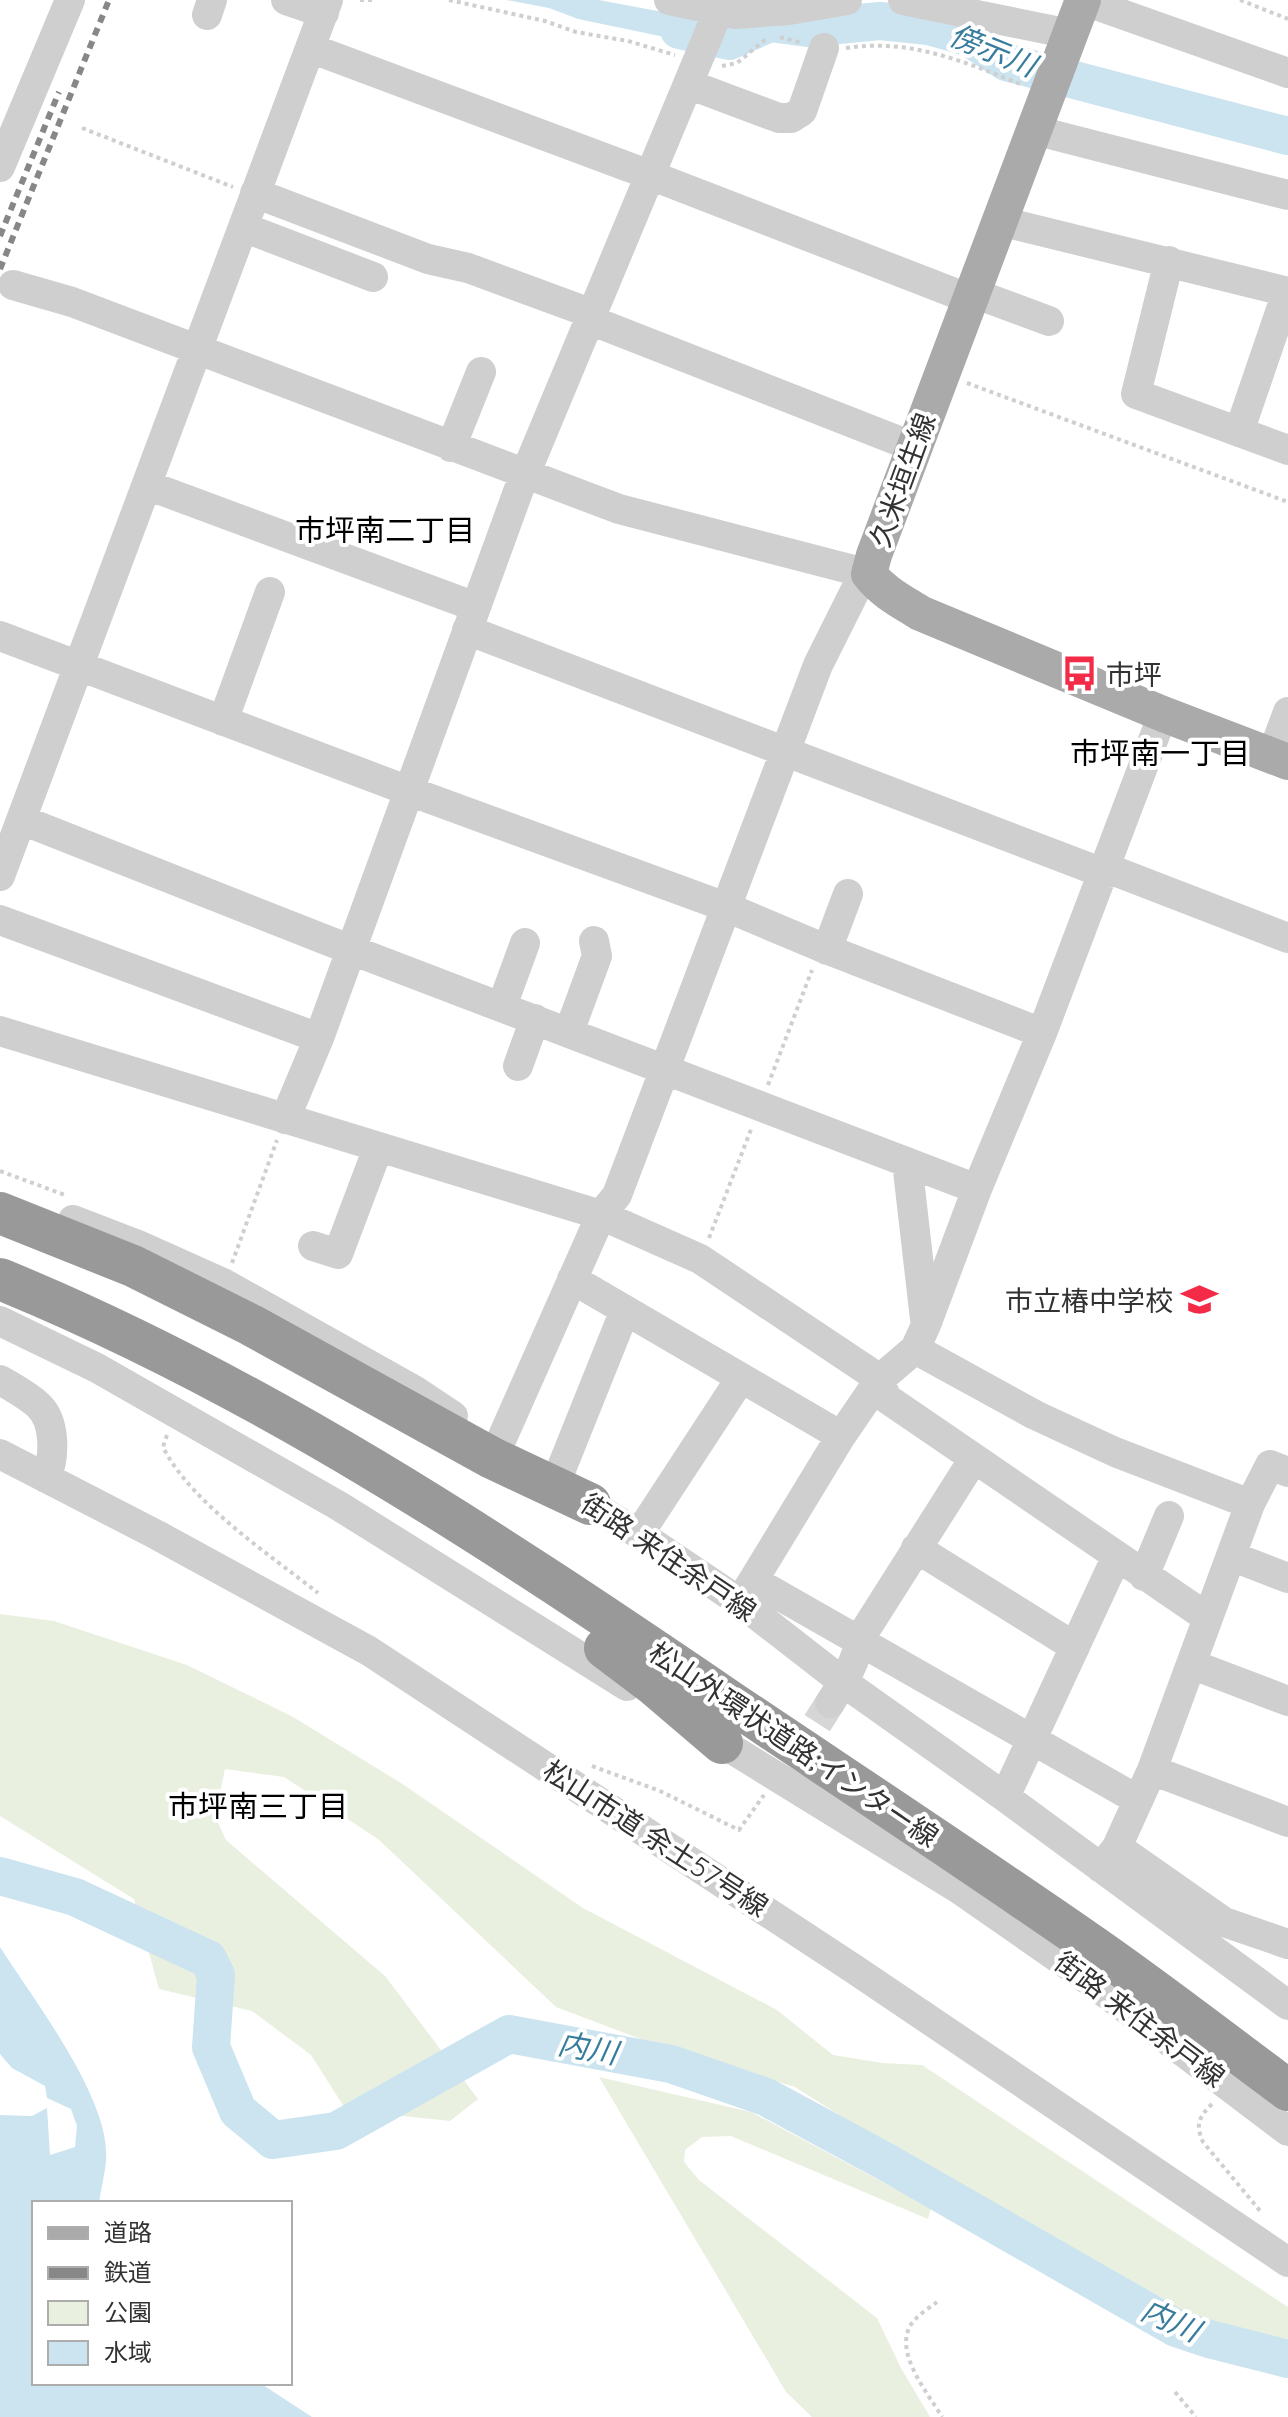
<svg xmlns="http://www.w3.org/2000/svg" width="1288" height="2417" font-family="Quicksand,'Noto Sans JP',sans-serif">
<style>
.green{fill:#eaf0e0}
.water{fill:#cce4f0}
.lines{fill:none;stroke-linecap:round;stroke-linejoin:round}
.river{stroke:#cce4f0;stroke-width:38}
.minor-tunnel{stroke:#d6d6d6;stroke-width:30;stroke-dasharray:30 15;stroke-linecap:butt}
.path{stroke:#cfcfcf;stroke-width:4;stroke-dasharray:4 4;stroke-linecap:butt}
.minor{stroke:#cfcfcf;stroke-width:30}
.major{stroke:#aaa;stroke-width:36}
.highway{stroke:#999;stroke-width:42}
.rail{stroke:#878787;stroke-width:6;stroke-dasharray:8 6;stroke-linecap:butt}
.labels{text-anchor:middle;dominant-baseline:central;stroke-width:8;stroke-linejoin:round;paint-order:stroke}
.street-label{font-size:28px;fill:#323232;stroke:#fff}
.poi-label{font-size:28px;fill:#323232;stroke:#fff;text-anchor:start}
.water-label{font-size:30px;font-style:italic;fill:#387c9d;stroke:#fff}
.neighbourhood-label{font-size:30px;fill:#000;stroke:#fff}
</style>
<rect width="100%" height="100%" fill="#fff"/>
<path class="green" d="M 0,1614 L 54,1621 L 187,1665 L 293,1717 L 401,1783 L 583,1908 L 777,2010 L 833,2055 L 882,2063 L 922,2065 L 1288,2307 L 1288,2345 L 1231,2328 L 1176,2319 L 980,2204 L 795,2087 L 651,2043 L 556,2007 L 378,1839 L 284,1777 L 225,1769 L 215,1816 L 226,1840 L 385,1976 L 478,2099 L 450,2121 L 346,2110 L 311,2055 L 252,2011 L 159,1989 L 134,1899 L 0,1816 Z
M 599,2077 L 751,2112 L 931,2208 L 928,2219 L 731,2136 L 702,2137 L 685,2150 L 684,2162 L 699,2180 L 877,2318 L 901,2368 L 930,2417 L 812,2417 L 786,2392 Z"/>
<path class="water" d="M 506,0 L 599,0 L 727,24 L 727,50 L 578,19 L 549,8 Z
M 0,1947 C 33,1999 111,2099 106,2160 C 105,2174 101,2189 99,2203 L 34,2203 L 34,2383 L 260,2383 L 312,2417 L 0,2417 L 0,2115 L 32,2116 L 47,2108 L 50,2155 L 75,2147 L 77,2126 L 71,2109 L 47,2098 L 45,2086 L 12,2068 L 0,2054 Z"/>
<g class="lines">
<path class="river" d="M 679,30 L 729,41 L 770,23 L 807,28 L 880,21 L 928,26 L 968,37 L 1006,62 L 1288,136
M 0,1876 L 75,1897 L 208,1959 L 216,1975 L 211,2047 L 238,2111 L 273,2140 L 336,2131 L 509,2034 L 671,2064 L 766,2097 L 888,2163 L 1176,2328 L 1209,2339 L 1288,2359"/>
<path class="minor-tunnel" d="M 793,1761 L 830,1703"/>
<path class="path" d="M 360,0 L 373,0
M 449,0 L 545,21 L 576,32 L 628,41 L 675,55
M 1240,0 L 1288,19
M 780,37 L 802,43
M 846,48 C 910,38 965,62 1023,85
M 722,66 L 737,63 L 767,38
M 82,128 L 233,187
M 967,383 L 1288,502
M 768,1085 L 812,970
M 0,1171 L 65,1195
M 709,1238 L 752,1127
M 232,1263 L 277,1140
M 167,1435 L 163,1447 C 191,1503 269,1554 318,1593
M 592,1766 L 660,1791 L 739,1830 L 764,1795
M 1212,2104 C 1199,2117 1195,2124 1203,2142 L 1261,2212
M 937,2302 C 929,2308 918,2315 912,2323 C 892,2351 928,2393 942,2417
M 1175,2392 L 1196,2417"/>
<path class="minor" d="M 286,0 L 324,13
M 669,0 L 736,14 L 789,10 L 847,0
M 903,0 L 1070,34
M 1082,0 L 1288,73
M 207,15 L 212,0
M 310,48 L 650,175 L 970,299
M 688,84 L 779,118 L 791,118 L 802,111 L 824,48
M 1034,130 L 1288,195
M 0,167 L 70,0
M 255,193 L 428,259 L 468,268 L 593,314
M 1000,221 L 1288,292
M 243,227 L 373,277
M 1169,261 L 1136,394 L 1288,450
M 13,285 L 72,302 L 619,509 L 869,574 L 856,589 L 818,665 L 617,1195 L 601,1215 L 499,1445
M 973,293 L 1049,321
M 590,320 L 914,447
M 1239,432 L 1287,292
M 451,447 L 481,372
M 147,485 L 476,607
M 467,630 L 1103,873 L 1117,872 L 1288,938
M 0,636 L 409,791 L 726,907 L 821,947 L 1042,1033
M 223,721 L 270,592
M 1272,755 L 1288,712
M 22,820 L 349,949 L 977,1189
M 0,876 L 328,0
M 0,920 L 319,1038
M 827,950 L 848,894
M 502,1006 L 525,943
M 0,1031 L 601,1215 L 700,1259 L 880,1379 L 886,1398 L 1208,1618
M 569,1032 L 597,956 L 594,941
M 518,1066 L 535,1019
M 285,1119 L 319,1038 L 519,489 L 723,0
M 907,1162 L 925,1319
M 73,1220 L 138,1245 L 225,1284 L 414,1390 L 453,1416
M 313,1246 L 338,1254 L 378,1148
M 572,1279 L 841,1436
M 0,1321 L 97,1368 L 339,1506 L 627,1686
M 915,1349 L 1035,1415 L 1115,1452 L 1250,1504
M 0,1380 C 12,1387 27,1395 38,1405 C 56,1421 55,1458 46,1478
M 0,1454 L 157,1535 L 369,1651 L 854,1969 L 1288,2262
M 556,1482 L 625,1310
M 574,1494 L 639,1534 L 740,1602 L 843,1682 L 1005,1797 L 1288,2005
M 639,1534 L 741,1378
M 916,1548 L 1075,1647
M 1231,1556 L 1288,1578
M 1144,1576 L 1169,1516
M 754,1581 L 1138,1800
M 740,1602 L 841,1436 L 880,1379 L 915,1349 L 926,1325 L 977,1189 L 1042,1033 L 1163,714
M 1191,1664 L 1288,1701
M 830,1703 C 842,1684 857,1662 859,1640 L 973,1460
M 706,1733 L 959,1889 L 1071,1967 L 1288,2131
M 1152,1770 L 1288,1822
M 1005,1797 L 1116,1558
M 1117,1847 L 1224,1922 L 1288,1944
M 1101,1868 L 1117,1847 L 1152,1770 L 1250,1504 L 1270,1465 L 1288,1472"/>
<path class="major" d="M 1083,0 L 874,555 L 869,574 C 883,592 901,601 920,613 L 1163,714 L 1288,762"/>
<path class="highway" d="M 0,1213 L 133,1266 L 251,1325 L 492,1458 L 590,1504
M 0,1279 C 260,1385 497,1543 728,1700 C 847,1780 967,1859 1084,1940 C 1154,1988 1220,2040 1288,2090
M 605,1648 L 654,1685 L 722,1743"/>
<path class="rail" d="M 0,236 L 59,92
M 0,269 L 109,0"/>
</g>
<defs>
<symbol id="bus-bare" viewBox="-9 -9 18 18"><path d="M-5-6H5V4H4V6H2V4H-2V6H-4V4H-5ZM-3.5-4V0h7V-4ZM-3.5 1.2v1.5H-2V1.2ZM2 1.2v1.5H3.5V1.2Z" fill="#f32b47" stroke="#fff" stroke-width="2.5" paint-order="stroke"/></symbol>
<symbol id="school-bare" viewBox="-9 -9 18 18"><path d="M0-5L7-2L0 1L-7-2ZM-4 1L0 2.5L4 1V4Q0 6-4 4Z" fill="#f32b47" stroke="#fff" stroke-width="2.5" paint-order="stroke"/></symbol>
</defs>
<g fill-rule="evenodd">
<use href="#bus-bare" x="1054" y="648" width="51" height="51"/>
<use href="#school-bare" x="1174" y="1274" width="51" height="51"/>
</g>
<g class="labels">
<g class="street-label">
<text transform="translate(902 480) rotate(-70)">久米垣生線</text>
<text transform="translate(669 1557) rotate(34)">街路 来住余戸線</text>
<text transform="translate(794 1744) rotate(34)">松山外環状道路;インター線</text>
<text transform="translate(656 1838) rotate(33)">松山市道 余土57号線</text>
<text transform="translate(1140 2019) rotate(37)">街路 来住余戸線</text>
</g>
<g class="poi-label">
<text x="1106" y="674">市坪</text>
<text x="1173" y="1300" text-anchor="end">市立椿中学校</text>
</g>
<g class="water-label">
<text transform="translate(993 50) rotate(22)">傍示川</text>
<text transform="translate(588 2048) rotate(10)">内川</text>
<text transform="translate(1171 2320) rotate(24)">内川</text>
</g>
<g class="neighbourhood-label">
<text x="385" y="530">市坪南二丁目</text>
<text x="1160" y="753">市坪南一丁目</text>
<text x="258" y="1806">市坪南三丁目</text>
</g>
</g>
<rect x="32" y="2201" width="260" height="184" fill="#ffffff" stroke="#adadad" stroke-width="2"/>
<rect x="48" y="2227" width="40" height="12" fill="#aaaaaa" stroke="#adadad" stroke-width="2"/>
<text x="104" y="2241" font-size="24" fill="#323232">道路</text>
<rect x="48" y="2267" width="40" height="12" fill="#878787" stroke="#adadad" stroke-width="2"/>
<text x="104" y="2281" font-size="24" fill="#323232">鉄道</text>
<rect x="48" y="2301" width="40" height="24" fill="#eaf0e0" stroke="#adadad" stroke-width="2"/>
<text x="104" y="2321" font-size="24" fill="#323232">公園</text>
<rect x="48" y="2341" width="40" height="24" fill="#cce4f0" stroke="#adadad" stroke-width="2"/>
<text x="104" y="2361" font-size="24" fill="#323232">水域</text>
</svg>
